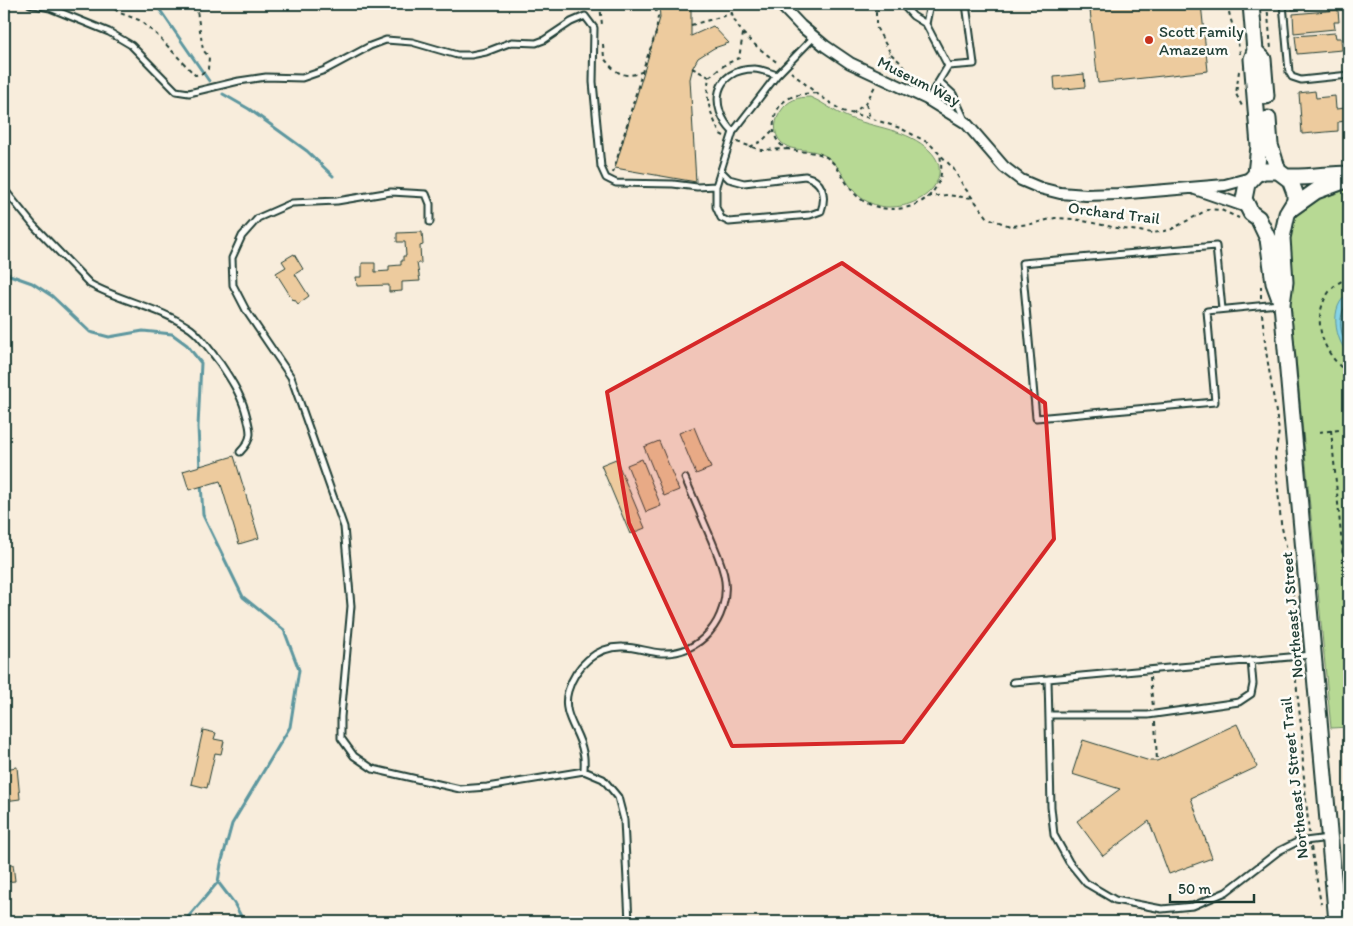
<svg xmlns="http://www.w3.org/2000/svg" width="1353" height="926" font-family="Itim,sans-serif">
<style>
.green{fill:#b7d994;stroke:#6b8b64}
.water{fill:#86d3e6;stroke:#5d979f}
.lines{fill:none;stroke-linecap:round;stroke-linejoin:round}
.shore{stroke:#48797b;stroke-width:1}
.stream{stroke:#5d979f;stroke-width:3}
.building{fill:#edcb9e;stroke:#1f3d34}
.lane-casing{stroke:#1f3d34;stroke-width:9}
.street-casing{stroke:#1f3d34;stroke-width:14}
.secondary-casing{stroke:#1f3d34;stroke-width:19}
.path{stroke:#1f3d34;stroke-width:2;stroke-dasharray:4 4;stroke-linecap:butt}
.lane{stroke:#fdfcf7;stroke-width:5}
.street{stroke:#fdfcf7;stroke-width:10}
.secondary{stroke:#fdfcf7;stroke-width:15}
.marked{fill:#d62828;fill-opacity:0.2;stroke:#d62828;stroke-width:4;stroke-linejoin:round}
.poi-dot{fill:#c8321e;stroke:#fdfcf7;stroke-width:2}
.labels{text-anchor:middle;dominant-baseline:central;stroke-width:5;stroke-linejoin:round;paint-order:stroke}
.poi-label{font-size:16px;fill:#1f3d34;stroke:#fdfcf7;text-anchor:start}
.street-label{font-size:16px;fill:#1f3d34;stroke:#fdfcf7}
</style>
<rect width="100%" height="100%" fill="#f8eddc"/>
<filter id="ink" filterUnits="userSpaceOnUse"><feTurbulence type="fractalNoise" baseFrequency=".02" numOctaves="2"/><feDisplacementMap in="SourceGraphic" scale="10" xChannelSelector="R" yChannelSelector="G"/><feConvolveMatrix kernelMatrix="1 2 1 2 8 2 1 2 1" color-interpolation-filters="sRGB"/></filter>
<g filter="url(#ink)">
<path class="green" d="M 810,97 C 823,102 834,112 847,117 C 874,128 908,129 930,151 C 967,188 884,235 850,186 C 842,174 837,162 824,155 C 813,149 802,151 791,148 C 773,142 772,124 781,111 C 788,100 798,97 810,97 Z
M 1349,185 L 1349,727 L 1331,728 L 1286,253 C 1288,244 1288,234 1290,226 C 1298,200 1327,192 1349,185 Z"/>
<path class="water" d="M 1349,294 L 1349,354 C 1335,342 1328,304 1349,294 Z"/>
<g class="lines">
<path class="shore" d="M 1349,300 C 1338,314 1338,333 1349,348"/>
<path class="stream" d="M 152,4 L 160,10 L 209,81
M 223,94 L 249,109 L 307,151 L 333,176
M 4,273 L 32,283 L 52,296 L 90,332 L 109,337 L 143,331 L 172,334 L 187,345 L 201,363 L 198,427 L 200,469
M 218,882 L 234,903 L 244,922
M 184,922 L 218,882 L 221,864 L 232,824 L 290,727 L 299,670 L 284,630 L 243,597 L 203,515 L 201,483"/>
</g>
<path class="building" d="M 659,4 L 691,4 L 691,36 L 713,26 L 729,43 L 714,48 L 698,58 L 693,67 L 690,79 L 696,182 L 615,168 L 660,18 Z
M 1087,4 L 1201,4 L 1208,71 L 1098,83 L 1090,10 L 1085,8 Z
M 1292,4 L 1338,4 L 1338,6 L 1292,10 Z
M 1338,10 L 1339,22 L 1334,22 L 1335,29 L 1294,33 L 1293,14 Z
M 1335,33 L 1336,38 L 1341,38 L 1342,50 L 1297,54 L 1295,36 Z
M 1084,74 L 1085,87 L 1055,90 L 1054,77 Z
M 1315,91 L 1316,98 L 1335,96 L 1336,109 L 1345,108 L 1346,121 L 1338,122 L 1338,131 L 1302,134 L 1299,93 Z
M 422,232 L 423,245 L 420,246 L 421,263 L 417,263 L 420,281 L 402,282 L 402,291 L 389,292 L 389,285 L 357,286 L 356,277 L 362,277 L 362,263 L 375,263 L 375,272 L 389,271 L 389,266 L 401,265 L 401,261 L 403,261 L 403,256 L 406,256 L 405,242 L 397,242 L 397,233 Z
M 294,254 L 303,269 L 295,274 L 309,296 L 298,304 L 294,299 L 293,300 L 276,273 L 286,267 L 282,261 Z
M 694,427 L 711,468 L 696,474 L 679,433 Z
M 659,441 L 679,490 L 664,496 L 644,447 Z
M 234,456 L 259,538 L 239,544 L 220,481 L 189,490 L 183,471 Z
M 616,459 L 645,528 L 630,534 L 601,465 Z
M 642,459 L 661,506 L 646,512 L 627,465 Z
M 1237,724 L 1257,767 L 1191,798 L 1212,858 L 1169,874 L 1149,821 L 1103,856 L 1077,821 L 1120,789 L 1072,774 L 1083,740 L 1150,761 L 1157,761 Z
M 203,730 L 216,733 L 214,739 L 224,741 L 221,754 L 215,753 L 207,788 L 191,784 Z
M 17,767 L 20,799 L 5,801 L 4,769 Z
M 4,861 L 4,865 L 13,864 L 15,881 L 4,882 Z
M 684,915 L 685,922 L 671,922 L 671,917 Z"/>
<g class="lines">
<defs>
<path id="lane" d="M 30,4 L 50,8 L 109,32 L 131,45 L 176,91 L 189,93 L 239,81 L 266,77 L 302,78 L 325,70 L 370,46 L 386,40 L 412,42 L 457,55 L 471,55 L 486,52 L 512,42 L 536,43 L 544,40 L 571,22 L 585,16 L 594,28 L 593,82 L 601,167 L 606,178 L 616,183 L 673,184 L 697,187 L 716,186
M 902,4 L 913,16 L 926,24 L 948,66
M 1283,4 L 1289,72 L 1292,77 L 1301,80 L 1349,75
M 926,24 L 930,4
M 777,75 L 733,132 C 708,107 714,69 754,69 C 761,69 770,73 777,75 L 814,37
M 940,82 L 953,94 L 965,120
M 928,99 L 948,66 L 974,64 L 966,4
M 721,171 L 729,179 L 744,183 L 805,176 C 822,180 827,195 821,211 L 810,215 L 729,222 L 721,218 L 716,207 L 716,186 L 733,132
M 4,189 L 34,226 L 90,284 C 122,302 160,307 191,329 C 202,337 211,352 220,363 C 230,378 240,393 245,410 C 250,429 255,437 240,452
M 430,222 L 430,204 L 426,194 L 391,192 L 337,201 L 292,203 L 258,218 L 242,236 L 232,258 L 233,285 L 247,312 L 291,377 L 344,527 L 351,606 L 341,717 L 341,738 L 354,756 L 373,769 L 460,789 L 487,787 L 584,771 L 603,779 L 618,797 L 624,820 L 629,922
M 1222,309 L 1216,246 L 1022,263 L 1036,418 L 1215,402 L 1207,311 L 1279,304
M 1312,655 L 1048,679 L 1051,807 L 1054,835 L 1069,862 L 1086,883 L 1115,900 L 1162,909 L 1193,906 L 1226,892 L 1279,851 L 1297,842 L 1329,838
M 1013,682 L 1048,679
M 1049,715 L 1148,715 L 1239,702 L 1251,694 L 1253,684 L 1251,660
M 584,771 C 584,765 585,758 583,752 C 579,730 561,715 568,691 C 575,667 596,646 623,647 C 636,647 648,652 661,653 C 701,655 729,619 725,581 C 723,564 715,549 709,534 C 701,515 693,497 685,478"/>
<path id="street" d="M 780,4 L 801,26 L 825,46 L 850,63 L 927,99 L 966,123 L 1004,167 L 1021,180 L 1040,188 L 1060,193 L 1086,195 L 1118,194 L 1225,185 L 1251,178
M 1195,189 L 1247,207"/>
<path id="secondary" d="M 1251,4 L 1255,51 L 1252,59 L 1259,146 L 1256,174 L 1247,184 L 1244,199 L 1251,213 L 1258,218 L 1268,239 L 1274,283 L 1281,302
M 1255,51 L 1263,59 L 1266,96
M 1268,119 L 1270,145 L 1278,171
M 1256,174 L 1264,171 L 1278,171 L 1290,180 L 1295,193 L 1295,201 L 1287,214 L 1282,238 L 1285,282 L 1282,304 L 1337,922
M 1287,177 C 1308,178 1328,174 1349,174
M 1292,208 L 1316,191 L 1349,179"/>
</defs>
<use href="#lane" class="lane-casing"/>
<use href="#street" class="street-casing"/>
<use href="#secondary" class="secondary-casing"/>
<path class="path" d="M 108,4 L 120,13 L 139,20 L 157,35 L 195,75 L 201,74 L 208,69 L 209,57 L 203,50 L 196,4
M 600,4 L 602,25
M 730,4 C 733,32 758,47 779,64
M 876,4 L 876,27 L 891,54 L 884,68
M 1228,4 C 1229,21 1238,36 1240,54
M 1267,4 L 1271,49
M 691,25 L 731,14
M 603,44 L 604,58 C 615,73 625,80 643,71
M 891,54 L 900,62 L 911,79
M 692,68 L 709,77
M 1239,71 L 1236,94 L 1242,106
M 791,72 L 816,93 L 842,111 L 870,118 L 900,128 L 929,143 L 953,168 L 964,187 L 988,218 L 1010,226 L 1031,224 L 1055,218 L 1074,219 L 1117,228 L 1153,233 L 1170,230 L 1209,209 L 1221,210 L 1239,218
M 816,93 C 801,94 784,95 777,111 C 771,124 772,143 788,149 C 802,154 816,149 829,159 C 843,171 845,188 862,200 C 885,216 926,211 938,183 C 943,174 941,163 940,153
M 866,104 L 870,118
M 852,114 L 866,103 L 875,86
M 724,136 L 720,134 C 710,111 705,102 709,77 L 726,64 L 739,58 L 743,34
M 737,142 L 761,150 L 788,149
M 750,147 L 762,141 L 773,130
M 613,173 L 643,69 L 656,33 L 658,16 L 653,4
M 927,197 L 947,195 L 972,198
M 1349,278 C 1325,285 1315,313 1322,336 C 1326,351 1337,365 1349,374
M 1261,286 L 1261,299
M 1262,314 L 1266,351 L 1279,431 L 1275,457 L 1281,523 L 1287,551 L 1294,602 L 1294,648
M 1331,430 L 1345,577 L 1349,579
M 1319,432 L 1349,429
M 1294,663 L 1302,735 L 1303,767 L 1309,833
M 1150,677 L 1153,707
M 1155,722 L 1157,761
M 1311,847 L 1321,904"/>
<use href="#lane" class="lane"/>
<use href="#street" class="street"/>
<use href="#secondary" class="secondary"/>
</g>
</g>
<path class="marked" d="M 842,263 L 1045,403 L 1054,539 L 903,742 L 732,746 L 629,523 L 607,392 Z"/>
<circle class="poi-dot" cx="1149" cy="40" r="5"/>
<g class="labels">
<g class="poi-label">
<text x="1159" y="31">Scott Family<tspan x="1159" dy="18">Amazeum</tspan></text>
</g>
<g class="street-label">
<text transform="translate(919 81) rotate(27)">Museum Way</text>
<text transform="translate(1114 213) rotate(7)">Orchard Trail</text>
<text transform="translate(1292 615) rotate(-95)">Northeast J Street</text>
<text transform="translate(1294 778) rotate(-96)">Northeast J Street Trail</text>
</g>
</g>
<rect width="1353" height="926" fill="none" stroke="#fdfcf7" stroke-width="20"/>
<rect x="10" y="10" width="1333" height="906" fill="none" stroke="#1f3d34" stroke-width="2" filter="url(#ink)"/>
<path d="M1170 894v8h84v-8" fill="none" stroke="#1f3d34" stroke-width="2.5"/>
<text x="1178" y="894" font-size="15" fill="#1f3d34" stroke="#fdfcf7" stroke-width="4" paint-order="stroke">50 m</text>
</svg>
